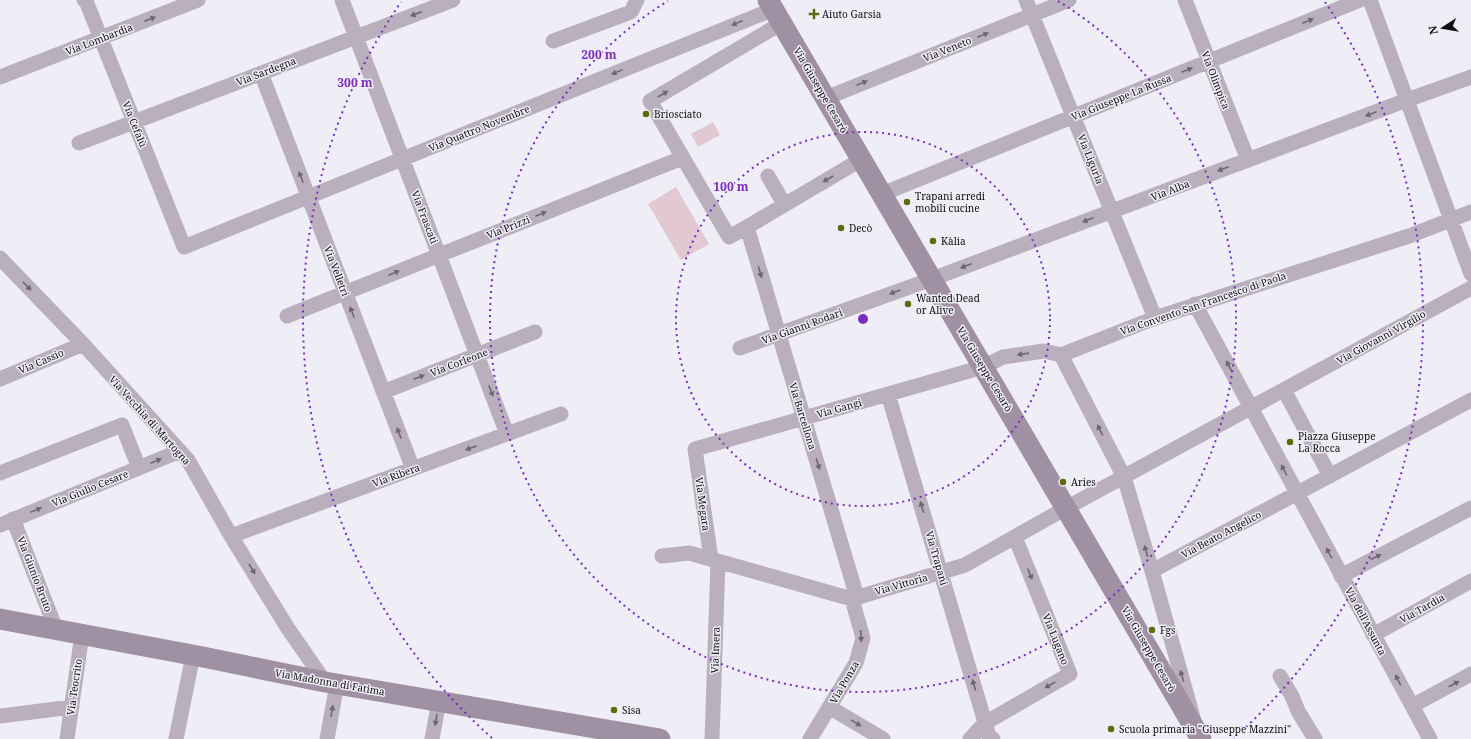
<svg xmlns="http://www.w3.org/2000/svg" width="1471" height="739" font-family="'Noto Serif',serif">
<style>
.green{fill:#e2c9d1}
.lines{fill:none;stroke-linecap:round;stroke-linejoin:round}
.street{stroke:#baafbc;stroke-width:15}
.secondary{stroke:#a090a3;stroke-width:21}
.oneway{fill:#6d676f}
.ring{fill:none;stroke:#7b2cbf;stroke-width:2;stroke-dasharray:2 4}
.poi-dot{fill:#5f690d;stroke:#efeef6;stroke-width:1.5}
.labels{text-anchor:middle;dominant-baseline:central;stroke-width:3;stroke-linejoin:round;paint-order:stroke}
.poi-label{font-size:10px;fill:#0e0e11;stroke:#efeef6;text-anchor:start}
.street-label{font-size:10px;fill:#0e0e11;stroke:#efeef6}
.centre{fill:#7b2cbf;stroke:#efeef6;stroke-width:2}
.ring-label{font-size:12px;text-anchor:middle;font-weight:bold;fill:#7b2cbf;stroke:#efeef6;stroke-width:3;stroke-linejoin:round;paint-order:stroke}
</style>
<rect width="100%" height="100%" fill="#efeef6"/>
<path class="green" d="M 713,122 L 720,135 L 698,147 L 691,134 Z
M 676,187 L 709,244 L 681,260 L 648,204 Z"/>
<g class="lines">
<path class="street" d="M 84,0 L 86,1 L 184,247 L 774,9
M 342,0 L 507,434
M 1026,0 L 1155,318
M 1185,0 L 1248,160
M 1370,0 L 1471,274
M 553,41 L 631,12 L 637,0
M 261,73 L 413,469
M 0,77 L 198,0
M 826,98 L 1069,0
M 79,143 L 453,0
M 768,176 L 784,204
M 882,194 L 1360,0
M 747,227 L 729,237 L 650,101 L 782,23
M 0,258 L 83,344 L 188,460 L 231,536 L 287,627 L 325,682
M 1195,304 L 1430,739
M 287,316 L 682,158
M 740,348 L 932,279 L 1407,100 L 1471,77
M 1061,355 L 1155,318 L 1409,236 L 1471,212
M 1061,355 L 1124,477 L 1152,571 L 1193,717
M 0,379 L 83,344
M 1284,390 L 1330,476
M 383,392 L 535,332
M 888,394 L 989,736 L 993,739
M 0,473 L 122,425 L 139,468
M 13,519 L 56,629
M 0,525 L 180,451
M 231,536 L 561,414
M 662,556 L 689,553 L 852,599 L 965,565 L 1066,508 L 1471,288
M 711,559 L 695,449 L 983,367 L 1003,357 L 1044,351 L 1061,355
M 1152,571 L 1471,400
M 1341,576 L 1471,508
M 857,597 L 747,227 L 862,159
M 1373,635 L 1471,581
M 1280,676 L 1292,696 L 1298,711 L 1315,739
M 1412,706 L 1471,674
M 829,707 L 883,739
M 0,716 L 72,707
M 67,739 L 82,634
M 176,739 L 193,655
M 327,739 L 337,684
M 432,739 L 439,701
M 712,739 L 718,561
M 810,739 L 856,663 L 863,638 L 852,599
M 970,739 L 985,723 L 1070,674 L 1015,537"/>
<path class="secondary" d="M 768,0 L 1201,739
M 0,619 L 203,657 L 325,682 L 660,739"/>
</g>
<defs><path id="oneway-solid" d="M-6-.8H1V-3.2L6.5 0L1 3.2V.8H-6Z"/></defs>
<g class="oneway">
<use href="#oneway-solid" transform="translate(416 14) rotate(159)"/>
<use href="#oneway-solid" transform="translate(150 19) rotate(-21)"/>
<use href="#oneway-solid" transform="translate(1308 21) rotate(-22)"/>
<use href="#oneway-solid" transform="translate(737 23) rotate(158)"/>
<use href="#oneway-solid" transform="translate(983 35) rotate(-22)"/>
<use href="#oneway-solid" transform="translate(1187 70) rotate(-22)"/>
<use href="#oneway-solid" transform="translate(617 72) rotate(158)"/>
<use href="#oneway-solid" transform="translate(862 83) rotate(-22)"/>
<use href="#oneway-solid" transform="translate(663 94) rotate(-30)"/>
<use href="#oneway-solid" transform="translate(1371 114) rotate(159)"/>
<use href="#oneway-solid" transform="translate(1223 169) rotate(159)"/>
<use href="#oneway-solid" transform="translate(301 177) rotate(-111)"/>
<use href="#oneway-solid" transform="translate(828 179) rotate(150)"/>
<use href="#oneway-solid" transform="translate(541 214) rotate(-22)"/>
<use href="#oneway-solid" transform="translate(1088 220) rotate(159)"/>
<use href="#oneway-solid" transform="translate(966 266) rotate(159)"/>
<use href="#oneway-solid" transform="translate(760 272) rotate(73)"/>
<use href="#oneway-solid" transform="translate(394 273) rotate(-22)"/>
<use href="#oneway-solid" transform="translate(27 286) rotate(46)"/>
<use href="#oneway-solid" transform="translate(895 292) rotate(160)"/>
<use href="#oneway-solid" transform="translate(352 312) rotate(-111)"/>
<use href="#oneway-solid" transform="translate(1023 354) rotate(172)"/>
<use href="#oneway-solid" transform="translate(1229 366) rotate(-118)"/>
<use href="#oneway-solid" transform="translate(419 377) rotate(-21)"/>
<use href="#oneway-solid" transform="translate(491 391) rotate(69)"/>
<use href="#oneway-solid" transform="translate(1100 430) rotate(-117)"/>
<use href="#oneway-solid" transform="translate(399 433) rotate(-111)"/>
<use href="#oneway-solid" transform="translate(471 448) rotate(160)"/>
<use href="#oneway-solid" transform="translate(156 461) rotate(-22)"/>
<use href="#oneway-solid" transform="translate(818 464) rotate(73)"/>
<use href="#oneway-solid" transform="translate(1284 470) rotate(-118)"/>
<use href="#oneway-solid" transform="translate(922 507) rotate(-106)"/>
<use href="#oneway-solid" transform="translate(36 510) rotate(-22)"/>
<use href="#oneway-solid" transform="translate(1146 551) rotate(-107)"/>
<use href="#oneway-solid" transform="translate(1329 553) rotate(-118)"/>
<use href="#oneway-solid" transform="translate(1376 557) rotate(-28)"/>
<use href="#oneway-solid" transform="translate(252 569) rotate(59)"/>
<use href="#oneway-solid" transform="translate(1030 574) rotate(68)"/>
<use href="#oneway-solid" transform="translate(861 636) rotate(86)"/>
<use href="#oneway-solid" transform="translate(1182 676) rotate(-106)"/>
<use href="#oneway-solid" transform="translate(1398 680) rotate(-118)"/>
<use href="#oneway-solid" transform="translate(1454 684) rotate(-28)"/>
<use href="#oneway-solid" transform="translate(974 685) rotate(-106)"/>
<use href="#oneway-solid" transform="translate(1050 685) rotate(150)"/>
<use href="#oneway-solid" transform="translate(332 711) rotate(-80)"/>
<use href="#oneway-solid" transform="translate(436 720) rotate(100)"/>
<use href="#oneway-solid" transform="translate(856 723) rotate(31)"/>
</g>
<g class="ring">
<circle cx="863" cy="319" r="187"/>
<path d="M1058 1A373 373 0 1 1 668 1"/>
<path d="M492 738A560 560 0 0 1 401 2M1325 2A560 560 0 0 1 1234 738"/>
</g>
<g class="poi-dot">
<path d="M812 8h4v4h4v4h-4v4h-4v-4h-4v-4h4z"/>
<circle cx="646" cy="114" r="4"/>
<circle cx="907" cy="202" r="4"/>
<circle cx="841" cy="228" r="4"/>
<circle cx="933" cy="241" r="4"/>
<circle cx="908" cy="304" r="4"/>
<circle cx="1290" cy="442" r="4"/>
<circle cx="1063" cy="482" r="4"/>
<circle cx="1152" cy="630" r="4"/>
<circle cx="614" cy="710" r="4"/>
<circle cx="1111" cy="729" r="4"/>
</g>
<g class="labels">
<g class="poi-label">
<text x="822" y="14">Aiuto Garsia</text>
<text x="654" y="114">Briosciato</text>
<text x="915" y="196">Trapani arredi<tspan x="915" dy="12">mobili cucine</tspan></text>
<text x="849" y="228">Decò</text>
<text x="941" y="241">Kàlia</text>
<text x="916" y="298">Wanted Dead<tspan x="916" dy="12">or Alive</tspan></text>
<text x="1298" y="436">Piazza Giuseppe<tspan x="1298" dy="12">La Rocca</tspan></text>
<text x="1071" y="482">Aries</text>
<text x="1160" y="630">Fgs</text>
<text x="622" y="710">Sisa</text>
<text x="1119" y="729">Scuola primaria "Giuseppe Mazzini"</text>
</g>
<g class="street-label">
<text transform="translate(99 39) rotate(-21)">Via Lombardia</text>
<text transform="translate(947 49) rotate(-22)">Via Veneto</text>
<text transform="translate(266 71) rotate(-21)">Via Sardegna</text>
<text transform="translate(1216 80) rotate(69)">Via Olimpica</text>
<text transform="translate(821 90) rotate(60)">Via Giuseppe Cesarò</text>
<text transform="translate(1121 97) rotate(-22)">Via Giuseppe La Russa</text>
<text transform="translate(135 124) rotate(68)">Via Cefalù</text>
<text transform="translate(479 128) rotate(-22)">Via Quattro Novembre</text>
<text transform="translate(1091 159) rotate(68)">Via Liguria</text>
<text transform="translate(1170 190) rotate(-21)">Via Alba</text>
<text transform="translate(425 217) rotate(69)">Via Frascati</text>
<text transform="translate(508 227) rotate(-22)">Via Prizzi</text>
<text transform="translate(337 271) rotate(69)">Via Velletri</text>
<text transform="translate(1203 303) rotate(-19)">Via Convento San Francesco di Paola</text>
<text transform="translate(802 326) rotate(-20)">Via Gianni Rodari</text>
<text transform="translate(1381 337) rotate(-29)">Via Giovanni Virgilio</text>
<text transform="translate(41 361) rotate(-23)">Via Cassio</text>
<text transform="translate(459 362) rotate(-21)">Via Corleone</text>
<text transform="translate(985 369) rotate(59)">Via Giuseppe Cesarò</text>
<text transform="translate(839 408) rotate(-16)">Via Gangi</text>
<text transform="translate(803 416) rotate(73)">Via Barcellona</text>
<text transform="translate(150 420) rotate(48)">Via Vecchia di Martogna</text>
<text transform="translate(396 475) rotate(-20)">Via Ribera</text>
<text transform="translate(90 488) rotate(-22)">Via Giulio Cesare</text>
<text transform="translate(703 504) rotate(82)">Via Megara</text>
<text transform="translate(1221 534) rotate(-28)">Via Beato Angelico</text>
<text transform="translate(937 558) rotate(74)">Via Trapani</text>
<text transform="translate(35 574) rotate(69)">Via Giunio Bruto</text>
<text transform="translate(901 584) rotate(-16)">Via Vittoria</text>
<text transform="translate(1422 608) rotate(-29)">Via Tardia</text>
<text transform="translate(1366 621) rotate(62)">Via dell'Assunta</text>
<text transform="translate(1056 639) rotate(68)">Via Lugano</text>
<text transform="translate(1149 649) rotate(60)">Via Giuseppe Cesarò</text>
<text transform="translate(715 650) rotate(-88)">Via Imera</text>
<text transform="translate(330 682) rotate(10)">Via Madonna di Fatima</text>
<text transform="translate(844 682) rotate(-60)">Via Ponza</text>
<text transform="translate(74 687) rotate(-82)">Via Teocrito</text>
</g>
</g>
<circle cx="863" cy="319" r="6" class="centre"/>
<g class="ring-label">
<text x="599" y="59">200 m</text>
<text x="355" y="87">300 m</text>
<text x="731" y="191">100 m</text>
</g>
<g transform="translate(1443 28) rotate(258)" stroke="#efeef6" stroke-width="3" paint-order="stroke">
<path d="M0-3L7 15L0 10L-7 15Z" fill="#0e0e11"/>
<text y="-6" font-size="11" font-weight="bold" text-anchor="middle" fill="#0e0e11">N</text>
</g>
</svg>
